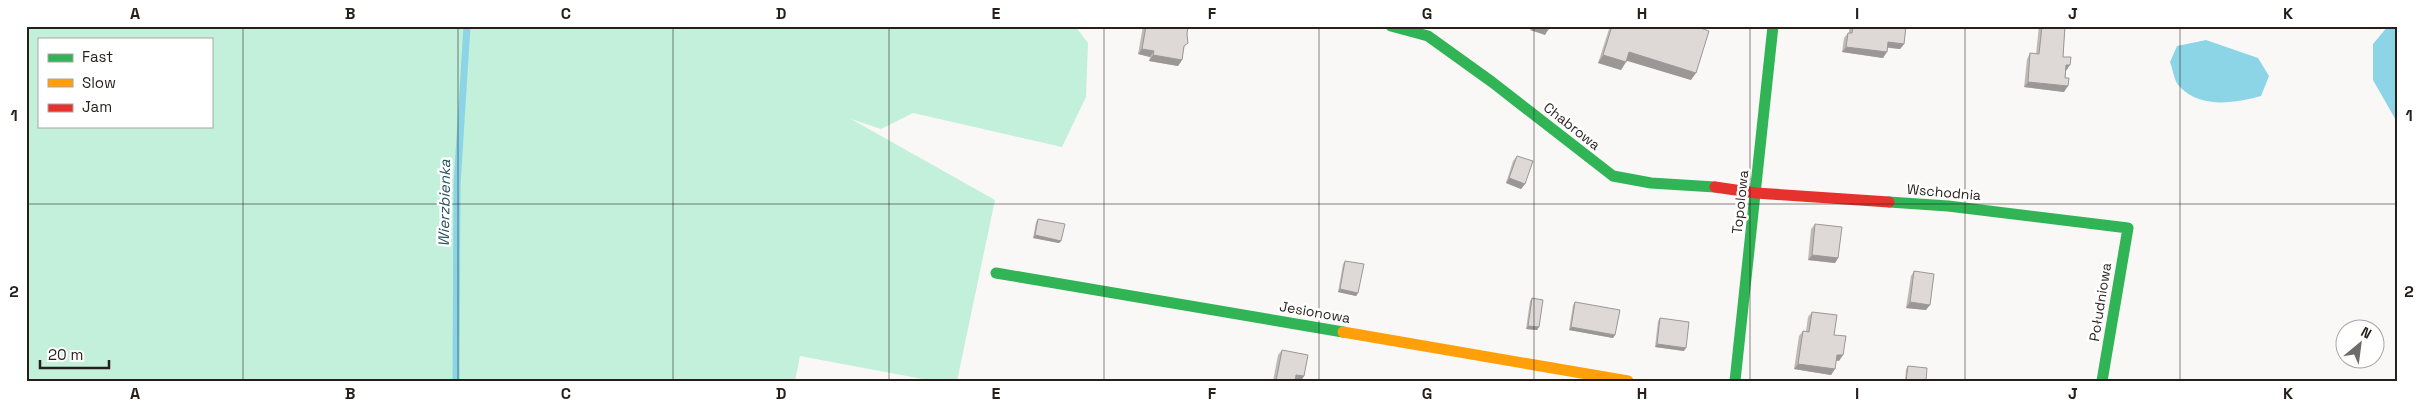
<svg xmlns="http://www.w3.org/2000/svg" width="2423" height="407" font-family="'Space Grotesk',sans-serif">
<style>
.green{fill:#c2f0da;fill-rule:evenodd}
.water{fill:#8bd5e7}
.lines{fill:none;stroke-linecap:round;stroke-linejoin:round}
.stream{stroke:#8bd5e7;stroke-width:7}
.fast{stroke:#30b455;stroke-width:11}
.slow{stroke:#ff9f0a;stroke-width:11}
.jam{stroke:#e5322d;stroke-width:11}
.wall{fill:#bfbab8}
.shaded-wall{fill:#9b9796}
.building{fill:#ded8d6;stroke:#9b9796}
.grid{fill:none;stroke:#271f1a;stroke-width:1;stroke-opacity:0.55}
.labels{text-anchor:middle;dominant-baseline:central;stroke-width:5;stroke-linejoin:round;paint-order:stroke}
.street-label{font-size:14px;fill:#271f1a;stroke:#fff}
.water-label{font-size:15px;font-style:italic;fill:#25535f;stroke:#fff}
.neatline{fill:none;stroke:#271f1a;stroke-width:2}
.grid-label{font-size:16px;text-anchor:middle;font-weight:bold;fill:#271f1a}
</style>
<rect width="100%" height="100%" fill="#faf8f6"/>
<path class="green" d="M 26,26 L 1075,26 L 1088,43 L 1086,97 L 1062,147 L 913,113 L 881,129 L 851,119 L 995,200 L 957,381 L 933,381 L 800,356 L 795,381 L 26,381 ZM 39,39 L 211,39 L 211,126 L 39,126 Z"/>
<path class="water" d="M 2388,26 L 2397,26 L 2397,122 L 2373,80 L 2373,44 Z
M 2206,40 L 2258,58 L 2269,76 L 2261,96 C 2235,103 2201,109 2180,87 C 2174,82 2173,69 2170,62 L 2177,46 Z"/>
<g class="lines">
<path class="stream" d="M 456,381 L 457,185 L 467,26"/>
<path class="fast" d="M 1391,26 L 1428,36 L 1492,82 L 1613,176 L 1651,183 L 1715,187
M 1889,202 L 1948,206 L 2128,228 L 2102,381
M 996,273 L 1343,332
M 1735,381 L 1773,26"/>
<path class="slow" d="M 1343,332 L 1628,381"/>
<path class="jam" d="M 1715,187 L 1756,193 L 1889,202"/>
</g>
<path class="wall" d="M 1143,26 L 1188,26 L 1182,60 L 1178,66 L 1149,61 L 1150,57 L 1138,54 Z
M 1610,26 L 1695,26 L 1691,80 L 1627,60 L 1621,70 L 1598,63 Z
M 1906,26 L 1904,44 L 1900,49 L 1888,48 L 1883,58 L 1842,52 L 1844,38 L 1848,33 L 1849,33 L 1849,27 L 1845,26 Z
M 2039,26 L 2065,26 L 2063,57 L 2066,71 L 2064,92 L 2024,87 L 2027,59 L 2030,53 L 2036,54 Z
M 1517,156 L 1525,184 L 1521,189 L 1506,183 L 1513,161 Z
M 1038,219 L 1061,241 L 1059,243 L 1033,238 L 1036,222 Z
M 1815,224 L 1838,258 L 1835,263 L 1808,260 L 1811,229 Z
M 1345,261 L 1358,293 L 1356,296 L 1338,292 L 1343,264 Z
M 1914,271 L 1926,310 L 1906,308 L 1911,276 Z
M 1532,298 L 1539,327 L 1537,330 L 1526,329 L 1530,301 Z
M 1575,302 L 1615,335 L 1613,338 L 1569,330 L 1573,305 Z
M 1812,312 L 1834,335 L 1839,361 L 1836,360 L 1835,369 L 1831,375 L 1794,369 L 1799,336 L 1803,331 L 1806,331 L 1808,317 Z
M 1660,318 L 1684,351 L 1655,347 L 1658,321 Z
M 1282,350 L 1304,376 L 1301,381 L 1273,381 L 1278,355 Z
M 1908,366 L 1926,381 L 1905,381 L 1906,369 Z"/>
<path class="shaded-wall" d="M 1533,26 L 1538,26 L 1548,30 L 1545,35 L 1530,30 Z
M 1888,42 L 1904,44 L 1900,49 L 1885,47 Z
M 1846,47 L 1887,52 L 1883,58 L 1842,52 Z
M 1142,49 L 1154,51 L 1150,57 L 1138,54 Z
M 1629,52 L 1696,73 L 1691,80 L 1624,60 Z
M 1153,55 L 1182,60 L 1178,66 L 1149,61 Z
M 1603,55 L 1626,62 L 1621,70 L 1598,63 Z
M 2066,65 L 2070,65 L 2066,71 L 2062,70 Z
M 2028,82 L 2068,86 L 2064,92 L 2024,87 Z
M 1509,178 L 1525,184 L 1521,189 L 1506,183 Z
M 1035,235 L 1061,241 L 1059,243 L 1033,238 Z
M 1812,255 L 1838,258 L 1835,263 L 1808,260 Z
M 1340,289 L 1358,293 L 1356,296 L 1338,292 Z
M 1910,302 L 1930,305 L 1926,310 L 1906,308 Z
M 1528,326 L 1539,327 L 1537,330 L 1526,329 Z
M 1571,327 L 1615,335 L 1613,338 L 1569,330 Z
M 1657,344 L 1686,348 L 1684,351 L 1655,347 Z
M 1837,355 L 1843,355 L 1839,361 L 1833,360 Z
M 1798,364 L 1835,369 L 1831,375 L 1794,369 Z
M 1296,375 L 1304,376 L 1301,381 L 1295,381 Z"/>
<path class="building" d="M 1146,26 L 1188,26 L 1187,34 L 1188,43 L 1184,46 L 1182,60 L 1153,55 L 1154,51 L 1142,49 Z
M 1538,26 L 1550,26 L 1548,30 Z
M 1612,26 L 1695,26 L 1709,31 L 1696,73 L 1629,52 L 1626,62 L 1603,55 Z
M 1853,26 L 1906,26 L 1904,44 L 1888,42 L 1887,52 L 1846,47 L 1848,33 L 1852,33 Z
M 2042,26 L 2065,26 L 2063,57 L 2071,57 L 2070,65 L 2066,65 L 2065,78 L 2069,78 L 2068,86 L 2028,82 L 2030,53 L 2039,54 Z
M 1517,156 L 1533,161 L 1525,184 L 1509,178 Z
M 1038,219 L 1065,224 L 1061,241 L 1035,235 Z
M 1815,224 L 1842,227 L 1838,258 L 1812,255 Z
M 1345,261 L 1364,264 L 1358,293 L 1340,289 Z
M 1914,271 L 1934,274 L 1930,305 L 1910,302 Z
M 1532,298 L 1543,300 L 1539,327 L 1528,326 Z
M 1575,302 L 1620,310 L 1615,335 L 1571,327 Z
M 1812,312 L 1837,315 L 1834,335 L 1846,336 L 1843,355 L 1837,355 L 1835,369 L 1798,364 L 1803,331 L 1809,332 Z
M 1660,318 L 1689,322 L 1686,348 L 1657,344 Z
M 1282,350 L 1308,355 L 1304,376 L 1296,375 L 1295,381 L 1276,381 Z
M 1908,366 L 1927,368 L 1926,381 L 1906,381 Z"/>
<path class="grid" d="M 243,26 L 243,381M 458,26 L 458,381M 673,26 L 673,381M 889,26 L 889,381M 1104,26 L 1104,381M 1319,26 L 1319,381M 1534,26 L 1534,381M 1750,26 L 1750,381M 1965,26 L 1965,381M 2180,26 L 2180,381M 26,204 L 2397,204"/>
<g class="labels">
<g class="street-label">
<text transform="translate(1572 126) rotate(38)">Chabrowa</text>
<text transform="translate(1944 192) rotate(5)">Wschodnia</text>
<text transform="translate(1740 202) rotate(-84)">Topolowa</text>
<text transform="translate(2100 302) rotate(-81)">Południowa</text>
<text transform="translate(1315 312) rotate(10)">Jesionowa</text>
</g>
<g class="water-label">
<text transform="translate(444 203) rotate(-89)">Wierzbienka</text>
</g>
</g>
<rect width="2423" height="407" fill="none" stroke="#ffffff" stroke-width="55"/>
<rect x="38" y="38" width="175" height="90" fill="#ffffff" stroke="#a9a5a3"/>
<rect x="48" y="54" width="25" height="8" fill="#30b455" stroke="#a9a5a3"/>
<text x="82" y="62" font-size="15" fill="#271f1a">Fast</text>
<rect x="48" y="79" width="25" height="8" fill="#ff9f0a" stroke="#a9a5a3"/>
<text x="82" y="88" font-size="15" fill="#271f1a">Slow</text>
<rect x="48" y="104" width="25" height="8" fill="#e5322d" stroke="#a9a5a3"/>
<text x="82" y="112" font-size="15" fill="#271f1a">Jam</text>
<g transform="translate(2360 344) rotate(29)"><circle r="24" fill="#ffffff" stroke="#a9a5a3"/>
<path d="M0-4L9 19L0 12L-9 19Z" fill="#716b67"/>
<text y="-8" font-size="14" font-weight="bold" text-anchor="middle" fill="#271f1a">N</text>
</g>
<path d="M40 360v8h69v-8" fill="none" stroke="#271f1a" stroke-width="2.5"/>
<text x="48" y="360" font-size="15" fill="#271f1a" stroke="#ffffff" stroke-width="4" paint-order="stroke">20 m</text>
<rect x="28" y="28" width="2368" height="352" class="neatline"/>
<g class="grid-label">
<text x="135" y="19">A</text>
<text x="350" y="19">B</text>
<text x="566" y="19">C</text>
<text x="781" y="19">D</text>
<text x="996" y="19">E</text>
<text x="1212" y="19">F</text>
<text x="1427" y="19">G</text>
<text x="1642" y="19">H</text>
<text x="1857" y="19">I</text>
<text x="2073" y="19">J</text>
<text x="2288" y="19">K</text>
<text x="14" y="121">1</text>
<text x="2409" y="121">1</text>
<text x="14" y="297">2</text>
<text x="2409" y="297">2</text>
<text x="135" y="399">A</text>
<text x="350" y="399">B</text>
<text x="566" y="399">C</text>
<text x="781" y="399">D</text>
<text x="996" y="399">E</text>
<text x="1212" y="399">F</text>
<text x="1427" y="399">G</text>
<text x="1642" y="399">H</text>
<text x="1857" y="399">I</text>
<text x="2073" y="399">J</text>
<text x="2288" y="399">K</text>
</g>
</svg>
